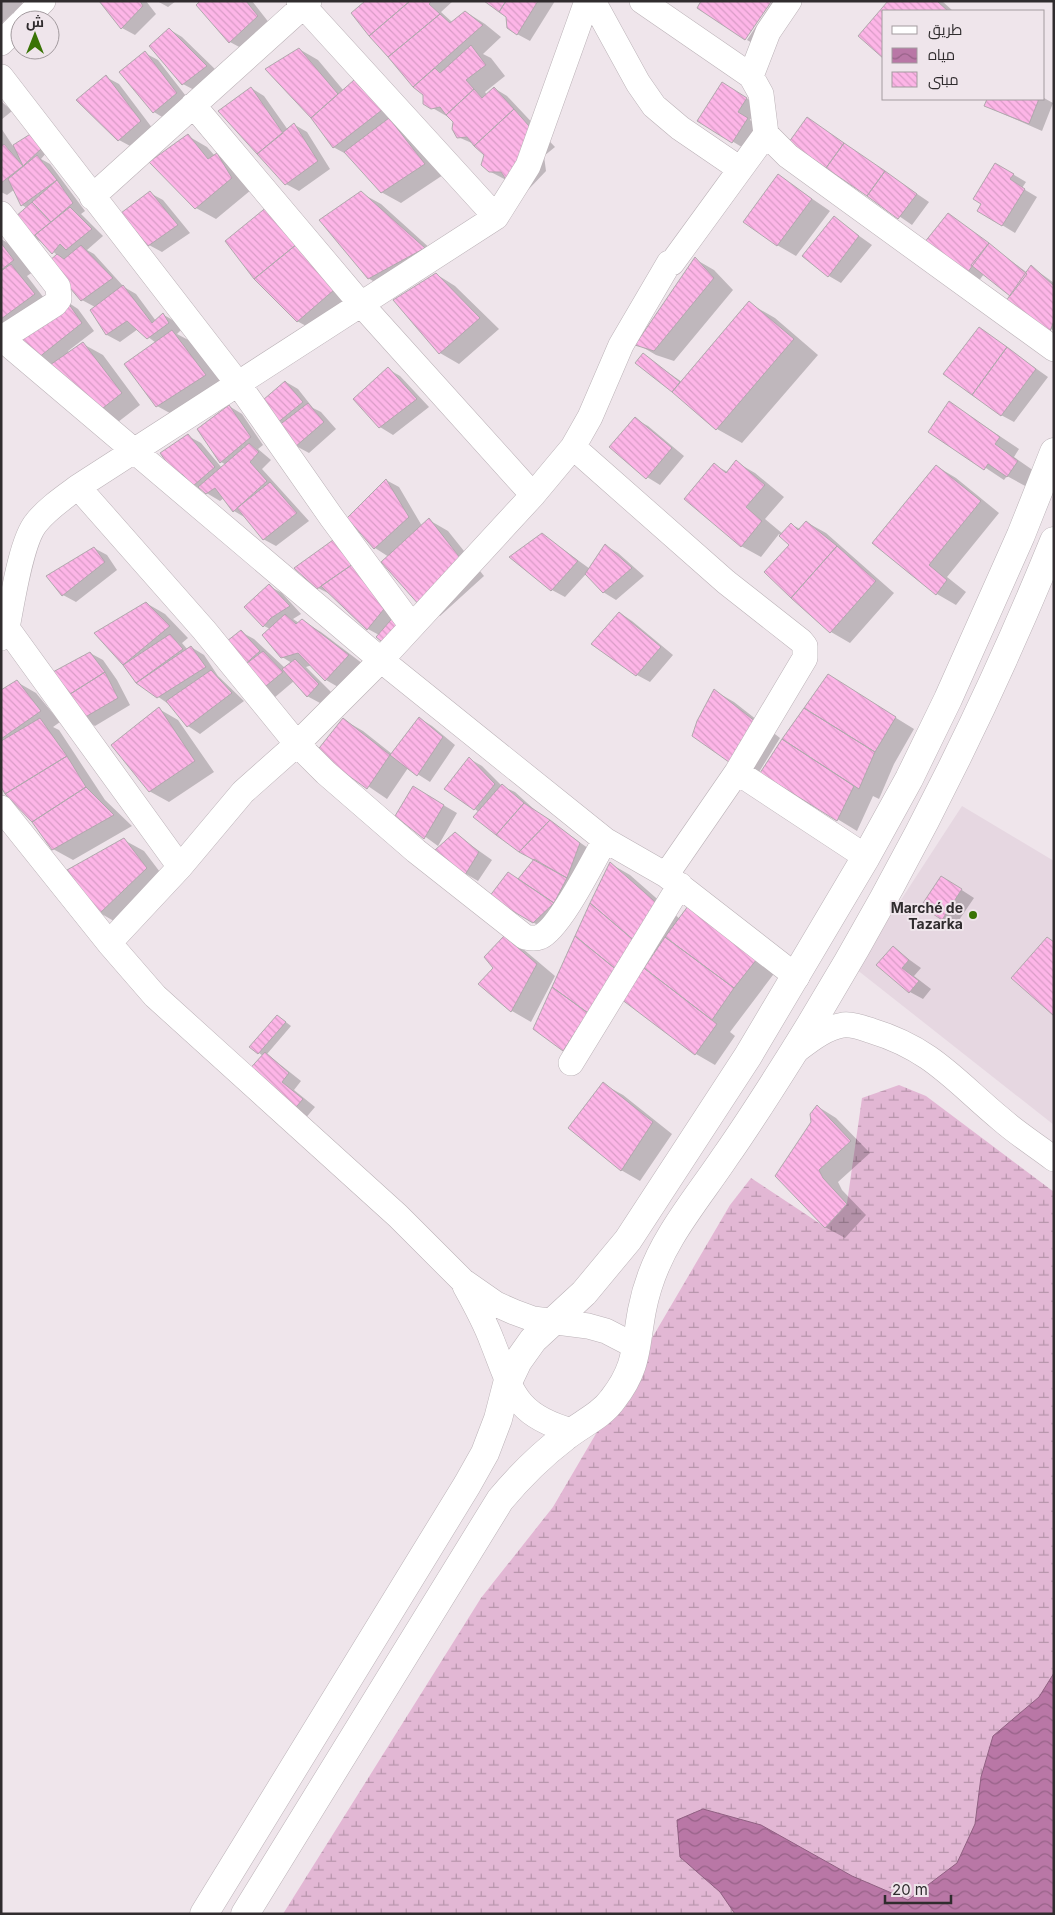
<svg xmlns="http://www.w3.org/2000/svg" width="1055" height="1915" font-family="Inter,Cairo,sans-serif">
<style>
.built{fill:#e6d7e1}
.wetland{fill:url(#wetland-marsh)}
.water{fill:url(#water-waves);stroke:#906082}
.shadow{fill:#0003;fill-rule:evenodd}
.building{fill:url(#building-back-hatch);stroke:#b1a8ad}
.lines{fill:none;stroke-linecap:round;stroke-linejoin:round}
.minor-casing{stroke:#bbb2b7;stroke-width:26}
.highway-casing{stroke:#bbb2b7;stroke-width:29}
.minor{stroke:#fff;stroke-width:25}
.highway{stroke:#fff;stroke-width:28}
.poi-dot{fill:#397305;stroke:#efe5eb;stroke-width:2}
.labels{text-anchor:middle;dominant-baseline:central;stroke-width:4;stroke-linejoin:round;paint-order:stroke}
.poi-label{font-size:14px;font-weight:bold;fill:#302c2e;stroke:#efe5eb;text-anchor:end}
</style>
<defs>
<pattern id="wetland-marsh" width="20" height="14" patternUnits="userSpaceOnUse" patternTransform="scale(1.25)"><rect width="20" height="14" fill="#e2b7d4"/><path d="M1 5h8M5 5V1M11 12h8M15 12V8" fill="none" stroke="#b895ac"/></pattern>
<pattern id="water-waves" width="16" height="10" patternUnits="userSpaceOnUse" patternTransform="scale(1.25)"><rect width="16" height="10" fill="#b977a6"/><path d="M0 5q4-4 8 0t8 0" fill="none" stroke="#976288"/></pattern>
<pattern id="building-back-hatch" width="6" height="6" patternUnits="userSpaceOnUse" patternTransform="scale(1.25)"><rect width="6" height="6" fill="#fdb5e7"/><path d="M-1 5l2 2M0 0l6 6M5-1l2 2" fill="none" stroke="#d99cc6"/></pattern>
</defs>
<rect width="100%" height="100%" fill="#efe5eb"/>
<path class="built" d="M 962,806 L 1054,861 L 1054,1125 L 856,969 Z"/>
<path class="wetland" d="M 899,1085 L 926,1096 L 1054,1192 L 1054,1914 L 283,1914 L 481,1598 L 553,1507 L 730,1205 L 751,1178 L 825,1227 L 847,1203 L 862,1098 Z"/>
<path class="water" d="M 1054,1673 L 1054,1914 L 735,1914 L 720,1892 L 680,1857 L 677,1820 L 703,1809 L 761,1825 L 852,1876 L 908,1900 L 957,1863 L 975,1824 L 981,1777 L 993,1736 L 1039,1697 Z"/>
<path class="shadow" d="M 1,1 L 21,1 L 23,4 L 1,24 Z
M 101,1 L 146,1 L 156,14 L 135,35 L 122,28 Z
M 157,1 L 176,1 L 168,7 Z
M 202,1 L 252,1 L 270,24 L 243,49 L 230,42 Z
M 367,1 L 453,1 L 441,12 L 453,23 L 466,12 L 485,24 L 501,37 L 483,54 L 491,58 L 505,76 L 485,92 L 487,95 L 494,88 L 507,96 L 555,147 L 544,156 L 546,171 L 527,191 L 489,171 L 486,155 L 474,144 L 458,137 L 455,121 L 424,103 L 424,95 L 389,56 Z
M 487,1 L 555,1 L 530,41 L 517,34 L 507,16 Z
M 890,1 L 942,1 L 953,11 L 884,11 L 859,35 Z
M 772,2 L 790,14 L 765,50 L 747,40 Z
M 169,29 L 182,37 L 219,73 L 196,91 L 183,84 Z
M 299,49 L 318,60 L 344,91 L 355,81 L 374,92 L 443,175 L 401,203 L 381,192 L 350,156 L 333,147 L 312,117 Z
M 145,53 L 158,60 L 189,100 L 167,120 L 154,112 L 120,72 Z
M 106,77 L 119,84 L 153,129 L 132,147 L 119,140 Z
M 251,88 L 264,96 L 288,130 L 295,125 L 307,132 L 330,169 L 299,191 L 286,184 Z
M 735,91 L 759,106 L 750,120 L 760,126 L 745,149 L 699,121 Z
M 1044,98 L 1053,103 L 1042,131 L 985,106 L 988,99 Z
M 1,101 L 12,111 L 1,120 Z
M 807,119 L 929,202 L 912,225 L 791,141 Z
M 1,128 L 13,146 L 32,135 L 47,152 L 41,159 L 50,164 L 85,211 L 81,214 L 103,236 L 87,250 L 94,254 L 124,287 L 136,294 L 156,321 L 164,315 L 176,322 L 181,330 L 177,334 L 192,342 L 224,386 L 177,417 L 157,406 L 156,343 L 138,329 L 120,342 L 107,335 L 92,310 L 95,307 L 82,300 L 57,255 L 45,244 L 32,237 L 27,208 L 22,205 L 15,189 L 7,195 L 1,192 ZM 43,162 L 66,193 L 63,193 L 41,163 Z
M 188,136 L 207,147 L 215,156 L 217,155 L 237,166 L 251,190 L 216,219 L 196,208 Z
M 996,164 L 1026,182 L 1022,188 L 1037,197 L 1015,233 L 1002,225 Z
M 779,176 L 830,211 L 796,256 L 777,245 Z
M 150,193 L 163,200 L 190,233 L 162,252 L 149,245 Z
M 361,193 L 381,204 L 443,260 L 388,290 L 368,278 Z
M 269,208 L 353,302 L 317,332 L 297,321 Z
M 948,215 L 1029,274 L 1032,267 L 1054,283 L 1054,331 L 1008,300 L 1012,295 L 984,274 L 978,282 L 926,242 Z
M 834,218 L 872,245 L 841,283 L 829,276 Z
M 1,239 L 13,246 L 33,272 L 27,276 L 47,302 L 1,324 Z
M 695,259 L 714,270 L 733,290 L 674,361 L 656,355 L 637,344 Z
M 436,274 L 455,286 L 499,329 L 459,364 L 440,353 Z
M 66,301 L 78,309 L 94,331 L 68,351 L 69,353 L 83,344 L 103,355 L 140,405 L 118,422 L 38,357 Z
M 749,303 L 775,318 L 818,355 L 742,443 L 717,429 L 673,391 L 643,355 L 682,382 Z
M 979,328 L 1048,377 L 1014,422 L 1001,415 Z
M 388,369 L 400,376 L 429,407 L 393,435 L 380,427 L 355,399 Z
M 286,382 L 298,389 L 313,408 L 321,412 L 336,429 L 309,453 L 296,446 L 277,423 Z
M 950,403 L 1019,449 L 1014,457 L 1037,473 L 1027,487 L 1007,476 L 1004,480 L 930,431 Z
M 229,406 L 242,414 L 263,445 L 258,449 L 271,460 L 262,469 L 309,521 L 276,546 L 263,539 L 246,518 L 234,511 L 224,498 L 220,501 L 178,476 L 188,436 L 201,443 L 222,468 L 226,465 L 221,462 Z
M 635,419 L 648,426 L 684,456 L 660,485 L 647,477 Z
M 736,462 L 755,473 L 784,497 L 765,519 L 783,534 L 791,524 L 800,529 L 806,522 L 826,533 L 894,593 L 850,643 L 831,632 L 791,545 L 779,534 L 761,557 L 741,546 L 714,465 L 728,472 Z
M 936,466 L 956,478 L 999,513 L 947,577 L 966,592 L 956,605 L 937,594 L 874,543 Z
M 386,480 L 399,487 L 422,526 L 429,520 L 448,531 L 484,576 L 440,616 L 421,605 L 389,557 L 375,548 Z
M 542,534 L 590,569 L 605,545 L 618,553 L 644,576 L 616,600 L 603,592 L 586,574 L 565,597 L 552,590 Z
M 333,542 L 396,616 L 379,635 L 368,629 L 332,595 L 318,588 L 296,568 Z
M 94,548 L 107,555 L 117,570 L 76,602 L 63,595 Z
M 269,586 L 282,593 L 301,614 L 293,619 L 299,623 L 302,621 L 321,632 L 367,667 L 345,691 L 326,680 L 312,665 L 306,667 L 331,692 L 320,703 L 307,696 L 294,681 L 274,698 L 224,645 L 241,632 L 254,639 L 285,668 L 292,663 L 282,657 L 270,629 L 264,626 Z
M 146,603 L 165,614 L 188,638 L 182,643 L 188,650 L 191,647 L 204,655 L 218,676 L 244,701 L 200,734 L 188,726 L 170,705 L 137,682 L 96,633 Z
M 620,613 L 632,621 L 673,655 L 650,682 L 637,675 Z
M 90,653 L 103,660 L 117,680 L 130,705 L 95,726 L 83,718 Z
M 828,676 L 914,729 L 894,764 L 879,799 L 873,796 L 857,831 L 762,773 Z
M 17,682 L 36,693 L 60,722 L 53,727 L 59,730 L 105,800 L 132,826 L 73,860 L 53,849 L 33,822 L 1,785 L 1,691 Z
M 715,691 L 734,702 L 780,738 L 756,777 Z
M 159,709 L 178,720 L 214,772 L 169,802 L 149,791 Z
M 419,718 L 432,726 L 455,745 L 430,782 L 408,768 L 387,799 L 318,752 L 344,720 L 363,731 L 392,754 Z
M 470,759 L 482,766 L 502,786 L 515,792 L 537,812 L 592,851 L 546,930 L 491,897 L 519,880 L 535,859 L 475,809 Z
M 414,788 L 457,813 L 438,846 L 397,816 Z
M 455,834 L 492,860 L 478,881 L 466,874 Z
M 124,840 L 144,851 L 166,880 L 119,924 L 100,913 Z
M 611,864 L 630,875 L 680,919 L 776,971 L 730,1032 L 735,1036 L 715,1065 L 696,1054 L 624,1000 L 576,1057 L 535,1029 ZM 650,949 L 656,953 L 635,982 Z
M 954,885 L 974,898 L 955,926 L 922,906 Z
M 504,937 L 523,949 L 555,976 L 531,1022 L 512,1011 L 480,983 L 494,968 Z
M 893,948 L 921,968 L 914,976 L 931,989 L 923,999 L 910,992 Z
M 278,1016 L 291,1026 L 267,1054 L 301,1081 L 294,1090 L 315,1107 L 304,1120 L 263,1056 L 251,1047 Z
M 603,1084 L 623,1095 L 672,1134 L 640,1181 L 621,1170 Z
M 817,1106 L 836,1118 L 870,1153 L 838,1182 L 842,1190 L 866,1215 L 845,1238 L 825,1227 L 812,1122 Z"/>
<path class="building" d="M 99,1 L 140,1 L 143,6 L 121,29 Z
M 200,1 L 246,1 L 258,16 L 229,43 L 196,5 Z
M 365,1 L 410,1 L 369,36 L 351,13 Z
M 410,1 L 432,1 L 429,4 L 440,14 L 388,57 L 369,36 Z
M 484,1 L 506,1 L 499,12 Z
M 506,1 L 538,1 L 517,35 L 507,28 L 506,17 L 499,12 Z
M 701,1 L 771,1 L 771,2 L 745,40 L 697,8 Z
M 888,1 L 937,1 L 948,11 L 884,11 L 884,59 L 858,36 Z
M 465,11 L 483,25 L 413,87 L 388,57 L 440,14 L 450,23 Z
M 169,28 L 207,66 L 182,85 L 149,46 Z
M 471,45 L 486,65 L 466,80 L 474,89 L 446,115 L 440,107 L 431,109 L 423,104 L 423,95 L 413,87 L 435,68 L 440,73 Z
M 299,48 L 338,94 L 311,118 L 265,69 Z
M 145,51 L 177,93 L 153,113 L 119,72 Z
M 106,75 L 141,121 L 118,141 L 76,100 Z
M 354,80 L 382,110 L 333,148 L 311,118 Z
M 722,82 L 747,98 L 738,112 L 748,118 L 732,143 L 697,121 Z
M 251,87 L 283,133 L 257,154 L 218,111 Z
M 494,87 L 514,109 L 474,146 L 467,137 L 457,138 L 452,129 L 453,122 L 446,115 L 474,89 L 482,98 Z
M 987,99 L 1039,99 L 1029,124 L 984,106 Z
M 514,109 L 537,135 L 507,181 L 501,172 L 489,172 L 481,165 L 484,155 L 474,146 Z
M 807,117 L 844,143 L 826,168 L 789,142 Z
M 389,118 L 425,164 L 381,193 L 344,152 Z
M 294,123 L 318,161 L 285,185 L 257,154 Z
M 32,133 L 42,148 L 23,166 L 13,145 Z
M 188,134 L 208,159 L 217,153 L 232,178 L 195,209 L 149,162 Z
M 844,143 L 885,171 L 867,196 L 826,168 Z
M 4,144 L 23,166 L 1,183 L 1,146 Z
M 37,155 L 57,180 L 21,206 L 8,179 Z
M 995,163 L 1014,174 L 1010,179 L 1025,189 L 1002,226 L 977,211 L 981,204 L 973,199 Z
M 885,171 L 917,194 L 898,219 L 867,196 Z
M 778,174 L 812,199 L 777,246 L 743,222 Z
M 57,180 L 73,203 L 51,222 L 32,202 Z
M 150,191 L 178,225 L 148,246 L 121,213 Z
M 361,191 L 425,248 L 368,279 L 319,220 Z
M 32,202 L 51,222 L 31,238 L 14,218 Z
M 268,206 L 297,244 L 254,279 L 225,241 Z
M 70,207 L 92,229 L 66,250 L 60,244 L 52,254 L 35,235 Z
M 948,213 L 989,243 L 965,276 L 924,243 Z
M 834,216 L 859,236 L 828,277 L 802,256 Z
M 1,243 L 14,260 L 1,270 Z
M 989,243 L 1027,274 L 1010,296 L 971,265 Z
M 297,244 L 334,290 L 297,322 L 254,279 Z
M 81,245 L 113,278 L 81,301 L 48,262 L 57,254 L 64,259 Z
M 695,257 L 714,278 L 654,351 L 635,345 Z
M 11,264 L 35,294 L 1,319 L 1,271 Z
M 1031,265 L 1054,286 L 1054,321 L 1050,331 L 1006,301 Z
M 436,273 L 480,318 L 439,354 L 393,300 Z
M 123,285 L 152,323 L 163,313 L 169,323 L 147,339 L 127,321 L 106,335 L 90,310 Z
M 66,300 L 82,323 L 38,358 L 11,338 Z
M 749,301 L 794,339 L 716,430 L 672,392 Z
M 979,327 L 1007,347 L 972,395 L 943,374 Z
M 172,330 L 206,375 L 156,407 L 124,364 Z
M 83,342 L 122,393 L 98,412 L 47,367 Z
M 1007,347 L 1036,369 L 1001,416 L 972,395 Z
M 643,353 L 680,382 L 672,392 L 635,363 Z
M 388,367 L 417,399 L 379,428 L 353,399 Z
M 285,381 L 303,402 L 276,424 L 263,400 Z
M 949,401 L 1000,437 L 995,444 L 1018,461 L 1007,477 L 988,464 L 984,470 L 928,432 Z
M 308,403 L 324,422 L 295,447 L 278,426 Z
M 229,405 L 251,437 L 220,463 L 197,429 Z
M 635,417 L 672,448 L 646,479 L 609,447 Z
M 188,434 L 215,467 L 193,486 L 182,474 L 177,477 L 160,453 Z
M 249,443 L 259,452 L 250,462 L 267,481 L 233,512 L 215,488 L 206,494 L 198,487 Z
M 736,460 L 765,485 L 746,507 L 762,521 L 741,547 L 684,499 L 714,463 L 726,473 Z
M 936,465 L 981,501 L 929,565 L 947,580 L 936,595 L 872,543 Z
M 386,479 L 409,517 L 374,549 L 347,518 Z
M 270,482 L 297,513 L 263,540 L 237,508 Z
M 429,518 L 465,564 L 420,606 L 381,562 Z
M 806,521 L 837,546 L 791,598 L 764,572 L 789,545 L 779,536 L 791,523 L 798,530 Z
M 542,533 L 578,561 L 551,591 L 509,557 Z
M 333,540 L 353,564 L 317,589 L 294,568 Z
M 605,544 L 632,568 L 603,593 L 585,574 Z
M 837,546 L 876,581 L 830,633 L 791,598 Z
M 94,547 L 105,562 L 62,596 L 46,576 Z
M 353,564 L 384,609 L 367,630 L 321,586 Z
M 269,584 L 290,606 L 271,618 L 263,627 L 244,607 Z
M 146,602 L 170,626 L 123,665 L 94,633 Z
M 619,612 L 661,647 L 636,676 L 591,644 Z
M 285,614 L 296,624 L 302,619 L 349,655 L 325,681 L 298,653 L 281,658 L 262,635 Z
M 396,614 L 405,623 L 387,646 L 376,637 Z
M 241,630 L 260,651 L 242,667 L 222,645 Z
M 170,634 L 183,649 L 136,683 L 123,665 Z
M 191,646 L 206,667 L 157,698 L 136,683 Z
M 263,651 L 283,672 L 260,691 L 242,667 Z
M 90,652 L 105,672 L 67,696 L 51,673 Z
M 295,659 L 319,684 L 307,697 L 282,669 Z
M 211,670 L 232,693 L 187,727 L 166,701 Z
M 105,672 L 118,698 L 82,719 L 67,696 Z
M 828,674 L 896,717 L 875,752 L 804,708 Z
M 17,680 L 41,711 L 1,739 L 1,690 Z
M 714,689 L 761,726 L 736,767 L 692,736 L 697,721 Z
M 159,707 L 195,761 L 149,792 L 111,745 Z
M 804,708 L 875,752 L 859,789 L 782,739 Z
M 419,717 L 443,737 L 417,776 L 390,755 Z
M 40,718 L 67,756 L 5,794 L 1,787 L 1,741 Z
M 343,718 L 390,755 L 367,789 L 316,752 Z
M 782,739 L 854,786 L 837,821 L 760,773 Z
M 67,756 L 86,787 L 32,822 L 5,794 Z
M 469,757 L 495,784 L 474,810 L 444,789 Z
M 502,784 L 524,803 L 496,835 L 473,817 Z
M 413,786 L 444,805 L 424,839 L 395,816 Z
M 86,787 L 114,815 L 52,850 L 32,822 Z
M 524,803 L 550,820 L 519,852 L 496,835 Z
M 550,820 L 580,843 L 567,878 L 519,852 Z
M 455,832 L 479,852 L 465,875 L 435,850 Z
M 124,838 L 147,868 L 99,914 L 67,870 Z
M 534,859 L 567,878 L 554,903 L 518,879 Z
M 610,862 L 661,907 L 637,943 L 590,903 Z
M 508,872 L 554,903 L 533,923 L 489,897 Z
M 941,876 L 962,889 L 942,920 L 921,906 Z
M 691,902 L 757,959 L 734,988 L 665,937 Z
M 590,903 L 637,943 L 618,971 L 575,936 Z
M 504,936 L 537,964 L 511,1012 L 478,984 L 493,968 L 484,957 Z
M 575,936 L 618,971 L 588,1013 L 552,987 Z
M 665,937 L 734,988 L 712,1020 L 644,968 Z
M 1047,937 L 1054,942 L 1054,1016 L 1011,978 Z
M 893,946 L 909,960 L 902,968 L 919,981 L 909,993 L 876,965 Z
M 644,968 L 717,1024 L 695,1055 L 621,999 Z
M 552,987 L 588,1013 L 563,1051 L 533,1029 Z
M 277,1015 L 286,1022 L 258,1054 L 249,1047 Z
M 265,1052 L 289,1073 L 282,1082 L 303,1099 L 291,1113 L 245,1074 Z
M 603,1082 L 653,1122 L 621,1171 L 568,1128 Z
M 817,1105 L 851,1141 L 819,1170 L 823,1178 L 847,1204 L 825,1228 L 775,1176 L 811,1122 L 810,1114 Z"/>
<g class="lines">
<defs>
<path id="minor" d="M 299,1 L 496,217
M 593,1 L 638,83 L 654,106 L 680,128 L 740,169
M 642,1 L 751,76 L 761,94 L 766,134 L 788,156 L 1054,349
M 24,20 L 43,1
M 1,43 L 20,24
M 751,76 L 768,32 L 789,1
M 1,77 L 239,385 L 332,518 L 412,626
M 193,105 L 360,303 L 533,495
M 92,197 L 309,1
M 1,214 L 58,287 L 59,299 L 55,304 L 2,338
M 1,338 L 381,660 L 605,840 L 666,875 L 797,977
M 573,447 L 726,582 L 801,641 L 805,646 L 805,658 L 737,772 L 666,875
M 78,487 L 204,630 L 297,744 L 326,773 L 416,851 L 525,937 C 530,938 535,939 540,937 C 560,928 593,861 605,840
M 4,613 L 7,628 L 180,867
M 1,638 L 7,628 C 12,603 21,541 36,523 C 47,509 63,498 78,487 L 496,217 L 528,166 L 587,1
M 737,772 L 866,857
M 1,808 L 109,943 L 155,996 L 398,1216 L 463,1281 L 496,1304 L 514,1312 L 533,1319 L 588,1326 L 606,1331 L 637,1347
M 109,943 L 180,867 L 243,792 L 297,744 L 381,660 L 533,495 L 573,447 L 590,417 L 621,345 L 669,263 L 672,263 L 766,134
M 793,1053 C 808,1042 824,1028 843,1025 C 853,1024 863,1028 872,1031 C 932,1049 956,1082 1002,1120 C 1018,1134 1037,1146 1054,1159
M 571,1063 L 680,885
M 465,1286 C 475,1304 485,1322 492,1341 C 512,1391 514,1415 572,1431"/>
<path id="highway" d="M 204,1914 L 467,1485 L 485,1453 L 498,1419 L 507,1384 L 518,1361 L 533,1340 L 584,1293 L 628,1240 L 748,1056 L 866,857 L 909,779 L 948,699 L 1021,535 L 1054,452
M 245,1914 L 500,1500 C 520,1476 540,1456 565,1437 C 581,1424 601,1416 613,1399 C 638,1367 635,1347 642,1310 C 647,1284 657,1259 671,1236 C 687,1209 707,1184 725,1157 C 749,1123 771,1088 793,1053 C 894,891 982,718 1054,541"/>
</defs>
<use href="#minor" class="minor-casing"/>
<use href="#highway" class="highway-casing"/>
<use href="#minor" class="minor"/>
<use href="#highway" class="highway"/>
</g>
<circle class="poi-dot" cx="973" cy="915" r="5"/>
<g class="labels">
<g class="poi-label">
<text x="963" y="907">Marché de<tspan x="963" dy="16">Tazarka</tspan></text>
</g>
</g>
<rect width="1055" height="1915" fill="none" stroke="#302c2e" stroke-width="5"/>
<rect x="882" y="10" width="162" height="90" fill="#efe5eb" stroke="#a39b9f"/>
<rect x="892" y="26" width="25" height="8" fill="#ffffff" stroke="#a39b9f"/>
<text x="928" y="35" font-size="15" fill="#302c2e">طريق</text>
<rect x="892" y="48" width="25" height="15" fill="url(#water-waves)" stroke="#a39b9f"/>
<text x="928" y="60" font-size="15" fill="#302c2e">مياه</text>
<rect x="892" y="72" width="25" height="15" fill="url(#building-back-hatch)" stroke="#a39b9f"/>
<text x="928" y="85" font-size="15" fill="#302c2e">مبنى</text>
<g transform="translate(35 35)"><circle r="24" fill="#efe5eb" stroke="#a39b9f"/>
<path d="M0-4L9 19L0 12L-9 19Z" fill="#397305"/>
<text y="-8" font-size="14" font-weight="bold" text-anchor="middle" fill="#302c2e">ش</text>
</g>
<path d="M885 1895v8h66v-8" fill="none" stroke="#302c2e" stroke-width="2.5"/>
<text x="892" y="1895" font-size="15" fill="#302c2e" stroke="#efe5eb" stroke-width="4" paint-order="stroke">20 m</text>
</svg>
